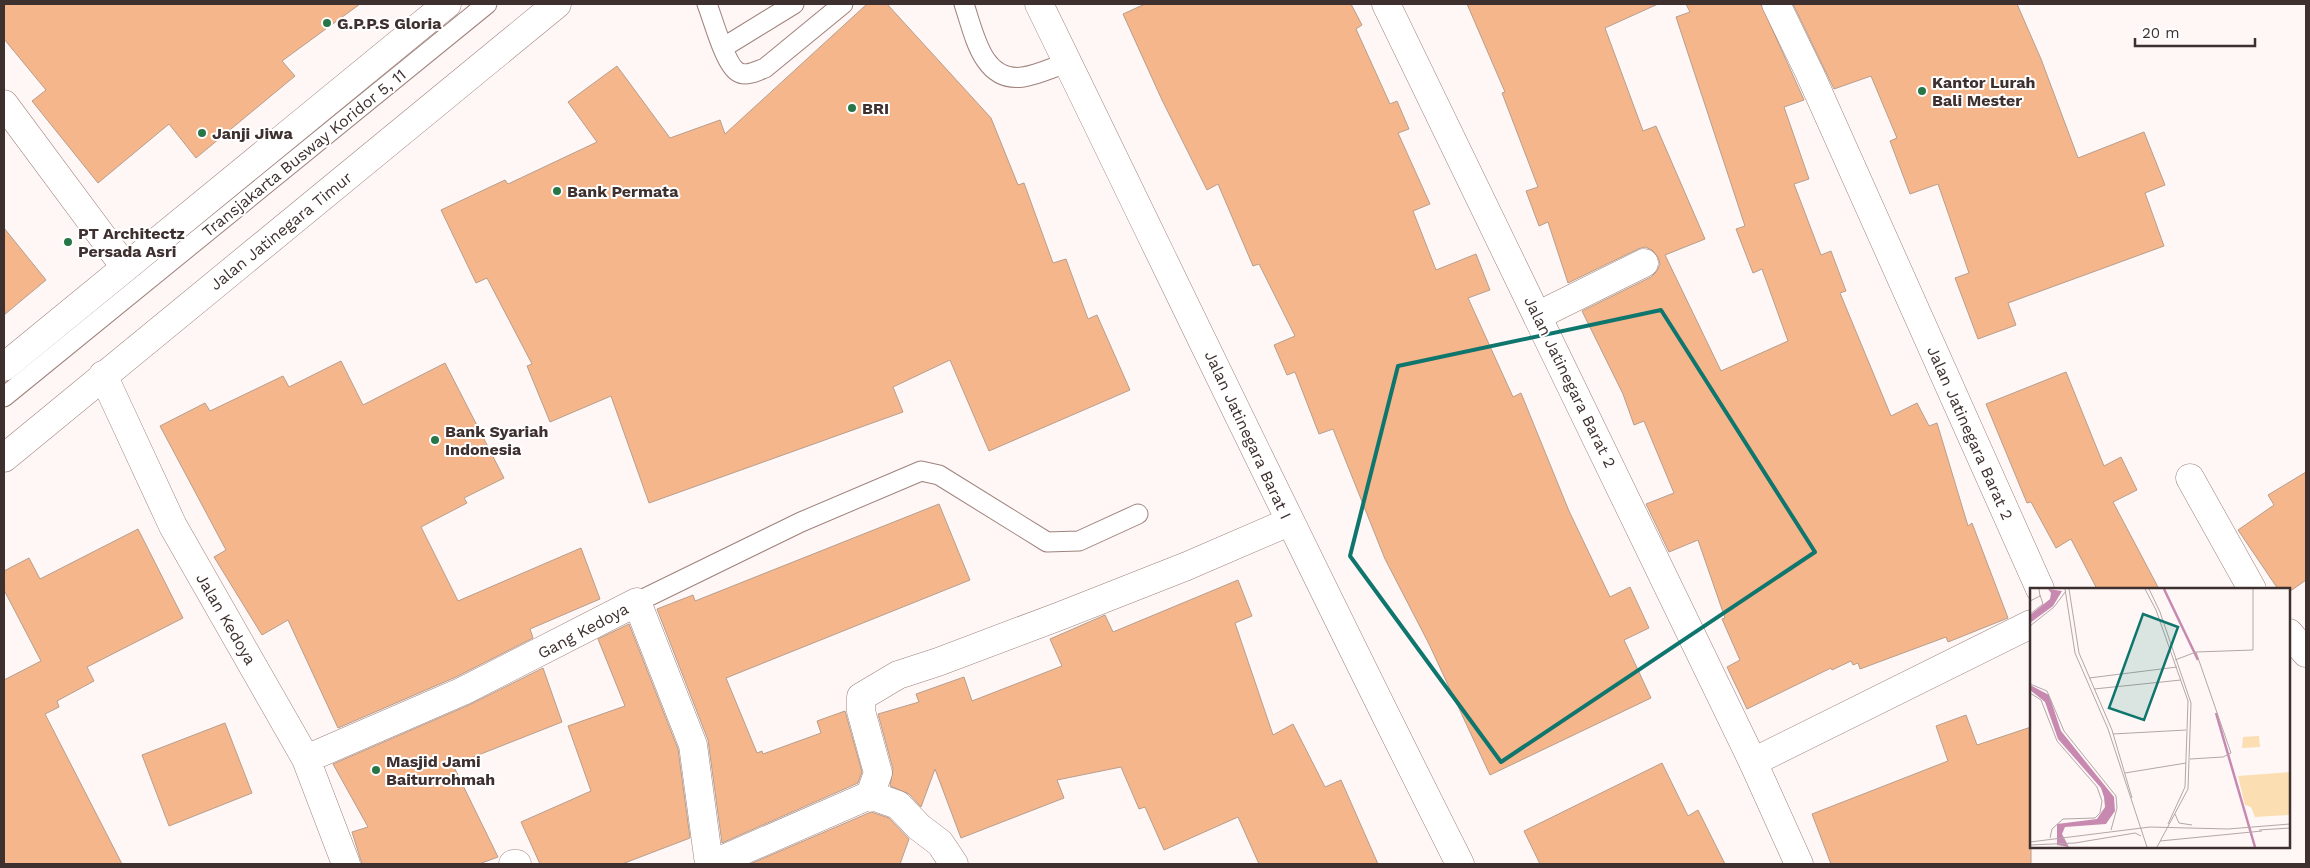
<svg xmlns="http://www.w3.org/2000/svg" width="2310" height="868" font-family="'Work Sans',sans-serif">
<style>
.building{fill:#f5b68c;stroke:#b79e8d}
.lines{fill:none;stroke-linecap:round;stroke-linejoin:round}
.lane-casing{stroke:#9f827c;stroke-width:21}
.street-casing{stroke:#9f827c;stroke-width:29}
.secondary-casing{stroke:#9f827c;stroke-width:29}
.primary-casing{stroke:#9f827c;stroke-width:29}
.lane{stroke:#fff;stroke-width:19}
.street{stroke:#fff;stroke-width:28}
.secondary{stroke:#fff;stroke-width:28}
.primary{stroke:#fff;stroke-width:28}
.marked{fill:none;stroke:#0f766e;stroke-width:4;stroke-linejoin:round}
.poi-dot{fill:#267647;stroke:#fff;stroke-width:2}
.labels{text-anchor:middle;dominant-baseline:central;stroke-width:4;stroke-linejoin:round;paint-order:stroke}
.poi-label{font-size:16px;font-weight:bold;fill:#3d302e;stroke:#fff;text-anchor:start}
.street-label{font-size:16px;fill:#3d302e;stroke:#fff}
.inset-river{fill:none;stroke:#c889b1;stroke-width:2.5}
.inset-road{fill:none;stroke:#b1a7a6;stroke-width:1}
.view{fill:#0f766e;fill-opacity:0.15;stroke:#0f766e;stroke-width:2.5}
.inset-edge{fill:none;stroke:#3d302e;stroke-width:2.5}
</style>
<rect width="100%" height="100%" fill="#fef7f6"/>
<path class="building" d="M 4,4 L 360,4 L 282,61 L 295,76 L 196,158 L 169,124 L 98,183 L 32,101 L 46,90 L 4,39 Z
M 867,4 L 887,4 L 991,118 L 1018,185 L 1024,183 L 1053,263 L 1066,259 L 1088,319 L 1097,315 L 1130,390 L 989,451 L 950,360 L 893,387 L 903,412 L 649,503 L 611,396 L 550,422 L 527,366 L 532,364 L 487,278 L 476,283 L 441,210 L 505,180 L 508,184 L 597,142 L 568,102 L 617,66 L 670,138 L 720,120 L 725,134 Z
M 1145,4 L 1351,4 L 1362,25 L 1356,29 L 1390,104 L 1397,101 L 1409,129 L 1398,133 L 1430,204 L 1413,211 L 1436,270 L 1476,254 L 1490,290 L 1468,298 L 1513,397 L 1521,393 L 1569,511 L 1610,597 L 1630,587 L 1649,628 L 1624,640 L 1651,698 L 1490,775 L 1429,644 L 1385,559 L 1333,429 L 1319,434 L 1295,372 L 1287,375 L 1274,345 L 1295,336 L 1259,264 L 1253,266 L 1218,184 L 1207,190 L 1162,100 L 1123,14 Z
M 1467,4 L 1658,4 L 1605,28 L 1643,131 L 1656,126 L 1705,239 L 1665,255 L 1721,371 L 1788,341 L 1762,269 L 1753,273 L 1736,229 L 1745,226 L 1676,17 L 1690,12 L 1686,4 L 1761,4 L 1804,100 L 1784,107 L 1809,179 L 1794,184 L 1821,255 L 1831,251 L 1846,291 L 1840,293 L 1891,416 L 1917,403 L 1929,426 L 1937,423 L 1968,526 L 1972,523 L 2008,618 L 1948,642 L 1946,637 L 1860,669 L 1858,663 L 1853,665 L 1851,661 L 1832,670 L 1831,668 L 1747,709 L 1727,667 L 1740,660 L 1722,619 L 1725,618 L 1698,540 L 1669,552 L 1646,504 L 1674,493 L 1644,421 L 1634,425 L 1623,394 L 1582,311 L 1651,277 L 1657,271 L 1660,264 L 1658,257 L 1652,250 L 1645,247 L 1638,249 L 1568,283 L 1548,222 L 1539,226 L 1526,191 L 1538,187 L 1502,93 L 1505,92 Z
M 1793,4 L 2017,4 L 2041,59 L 2078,158 L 2144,132 L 2165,185 L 2145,193 L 2164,246 L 2008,303 L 2016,325 L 1978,339 L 1955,278 L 1969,273 L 1938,184 L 1910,194 L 1890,141 L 1897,138 L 1871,76 L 1834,89 Z
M 4,228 L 46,280 L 4,315 Z
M 341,361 L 363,405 L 445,363 L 504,478 L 464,498 L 467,503 L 421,527 L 458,601 L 581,548 L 600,599 L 530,629 L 533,638 L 456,677 L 338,728 L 288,620 L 262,635 L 214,557 L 226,550 L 160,426 L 205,403 L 210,411 L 283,376 L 289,387 Z
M 2066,372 L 2104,466 L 2121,457 L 2137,490 L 2113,502 L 2159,589 L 2097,589 L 2071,539 L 2056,548 L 2031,502 L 2027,503 L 1986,404 Z
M 2306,472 L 2306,580 L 2289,592 L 2289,589 L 2278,589 L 2238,530 L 2274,505 L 2268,495 Z
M 939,504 L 970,580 L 726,678 L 757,753 L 762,751 L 763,754 L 821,733 L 817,721 L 845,711 L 862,772 L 858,783 L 722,843 L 708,740 L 657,609 L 693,595 L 695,601 Z
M 138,529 L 183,618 L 87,667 L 94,681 L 57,701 L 59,707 L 45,714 L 122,864 L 4,864 L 4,680 L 41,661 L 4,590 L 4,571 L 29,558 L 40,579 Z
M 1238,580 L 1252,616 L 1235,623 L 1273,735 L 1293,724 L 1325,787 L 1341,780 L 1378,864 L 1259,864 L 1238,817 L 1164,850 L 1145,807 L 1139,809 L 1121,767 L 1057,780 L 1064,798 L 961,838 L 935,769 L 921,807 L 909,794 L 890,786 L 893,769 L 878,714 L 919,702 L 916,694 L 964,677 L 972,701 L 1062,666 L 1050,639 L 1105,615 L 1113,632 Z
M 629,624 L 678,749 L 690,838 L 622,864 L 540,864 L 521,822 L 591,791 L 568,726 L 625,706 L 598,639 Z
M 543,668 L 562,722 L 453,765 L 498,857 L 479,864 L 362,864 L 352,832 L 368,827 L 333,764 L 469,705 Z
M 1966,715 L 1977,745 L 2031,727 L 2031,864 L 1831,864 L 1812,814 L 1948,761 L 1936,726 Z
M 225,723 L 252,793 L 169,826 L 142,755 Z
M 1662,763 L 1688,816 L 1698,810 L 1725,864 L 1540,864 L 1524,831 Z
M 871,812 L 889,818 L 909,839 L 900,864 L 750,864 Z"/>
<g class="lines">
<defs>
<path id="lane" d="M 707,4 C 713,19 725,65 738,72 C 746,77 757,71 765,68 L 843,4
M 964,4 C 974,33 982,83 1023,77 C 1038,75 1053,67 1067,63
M 724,47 L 794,4
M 4,397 L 487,4
M 637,602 L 801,522 L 921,471 L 939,475 L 1047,542 L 1079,541 L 1138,514"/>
<path id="street" d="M 1776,4 L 1810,74 L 2040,589
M 4,104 L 125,267
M 1539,315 L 1644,263
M 103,375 L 173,526 L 306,759 L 346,864
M 2190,478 L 2252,589
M 2289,633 L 2306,653
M 306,759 L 463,691 L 637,602 L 693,745 L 709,864
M 1753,762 L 2031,624
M 513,864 L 517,864
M 712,864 L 870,795
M 954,864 L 940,843 L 919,827 L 898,805 L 870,795 L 878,773 L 861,711 L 861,697 L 898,675 L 938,662 L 1060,616 L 1187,566 L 1289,522"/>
<path id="secondary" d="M 1039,4 C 1179,291 1316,579 1460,864
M 1386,4 L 1753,762 L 1799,864"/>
<path id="primary" d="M 4,367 L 447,4
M 4,458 L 557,4"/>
</defs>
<use href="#lane" class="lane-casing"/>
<use href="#street" class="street-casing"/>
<use href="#secondary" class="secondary-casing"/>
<use href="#primary" class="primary-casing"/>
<use href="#lane" class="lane"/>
<use href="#street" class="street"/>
<use href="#secondary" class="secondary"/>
<use href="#primary" class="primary"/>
</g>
<path class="marked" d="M 1661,310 L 1815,552 L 1501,762 L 1350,556 L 1398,366 Z"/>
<g class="poi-dot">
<circle cx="327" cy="23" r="5"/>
<circle cx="1922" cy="91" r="5"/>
<circle cx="852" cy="108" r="5"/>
<circle cx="202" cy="133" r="5"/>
<circle cx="557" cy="191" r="5"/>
<circle cx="68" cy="242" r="5"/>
<circle cx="435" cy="440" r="5"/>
<circle cx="376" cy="770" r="5"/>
</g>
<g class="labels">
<g class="poi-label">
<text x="337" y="23">G.P.P.S Gloria</text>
<text x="1932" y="82">Kantor Lurah<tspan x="1932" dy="18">Bali Mester</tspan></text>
<text x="862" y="108">BRI</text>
<text x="212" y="133">Janji Jiwa</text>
<text x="567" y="191">Bank Permata</text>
<text x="78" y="233">PT Architectz<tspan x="78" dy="18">Persada Asri</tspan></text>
<text x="445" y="431">Bank Syariah<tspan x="445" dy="18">Indonesia</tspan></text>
<text x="386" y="761">Masjid Jami<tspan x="386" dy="18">Baiturrohmah</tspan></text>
</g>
<g class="street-label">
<text transform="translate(304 153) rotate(-39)">Transjakarta Busway Koridor 5, 11</text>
<text transform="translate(281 231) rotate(-39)">Jalan Jatinegara Timur</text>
<text transform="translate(1570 382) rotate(64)">Jalan Jatinegara Barat 2</text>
<text transform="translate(1970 433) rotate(66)">Jalan Jatinegara Barat 2</text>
<text transform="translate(1248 435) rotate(65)">Jalan Jatinegara Barat I</text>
<text transform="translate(226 619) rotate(60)">Jalan Kedoya</text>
<text transform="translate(583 631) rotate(-28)">Gang Kedoya</text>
</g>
</g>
<g transform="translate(2030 588)">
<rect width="260" height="260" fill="#fef7f6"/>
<path d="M 229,148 L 230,159 L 212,160 L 213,149 ZM 260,184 L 260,227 L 225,229 L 221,219 L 215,217 L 208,188 Z" fill="#fbdeb1"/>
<path d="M 18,1 L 32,3 L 23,18 L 0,35 L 0,27 L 20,11 L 21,5 ZM 0,97 L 19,107 L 31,143 L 84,209 L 85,223 L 76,236 L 35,239 L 32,246 L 39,259 L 27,257 L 27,236 L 67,231 L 75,219 L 74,209 L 71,200 L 28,151 L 15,114 L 0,102 Z" fill="#c889b1"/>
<path class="inset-river" d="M 134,1 L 168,72M 186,125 L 225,259"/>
<path class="inset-road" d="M 35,1 L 45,65 L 78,141 L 117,259M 39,1 L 49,65 L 82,142 L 102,210M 115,1 L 126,22 L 158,113 L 155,199 L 138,236M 119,1 L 130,24 L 161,115 L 158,201 L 127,259M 0,13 L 10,8 L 9,1M 0,26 L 13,16 L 10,7M 0,38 L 24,19 L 36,3M 145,72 L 166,64 L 223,62 L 223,1M 59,90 L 147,79M 0,96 L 17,103 L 34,143 L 86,208 L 87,220 L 81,242M 64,101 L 151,92M 0,105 L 11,112 L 27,153 L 67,199 L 72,213 L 70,225 L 65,230 L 33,231 L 22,241 L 20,250M 83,146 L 156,142M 160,171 L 193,169 L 201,165 L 166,64M 95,185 L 156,175M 145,226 L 149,235 L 162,237M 229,242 L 260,240M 130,253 L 232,243M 0,254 L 120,239 L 198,241 L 260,236M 0,257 L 45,255 L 105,245 L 111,248"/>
<path class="view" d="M 113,26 L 148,39 L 114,132 L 79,120 Z"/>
<rect width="260" height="260" class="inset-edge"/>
</g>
<rect width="2310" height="868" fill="none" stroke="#3d302e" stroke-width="10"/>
<path d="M2135 38v8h120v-8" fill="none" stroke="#3d302e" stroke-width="2.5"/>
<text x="2142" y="38" font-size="15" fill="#3d302e" stroke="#ffffff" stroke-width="4" paint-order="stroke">20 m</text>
</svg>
